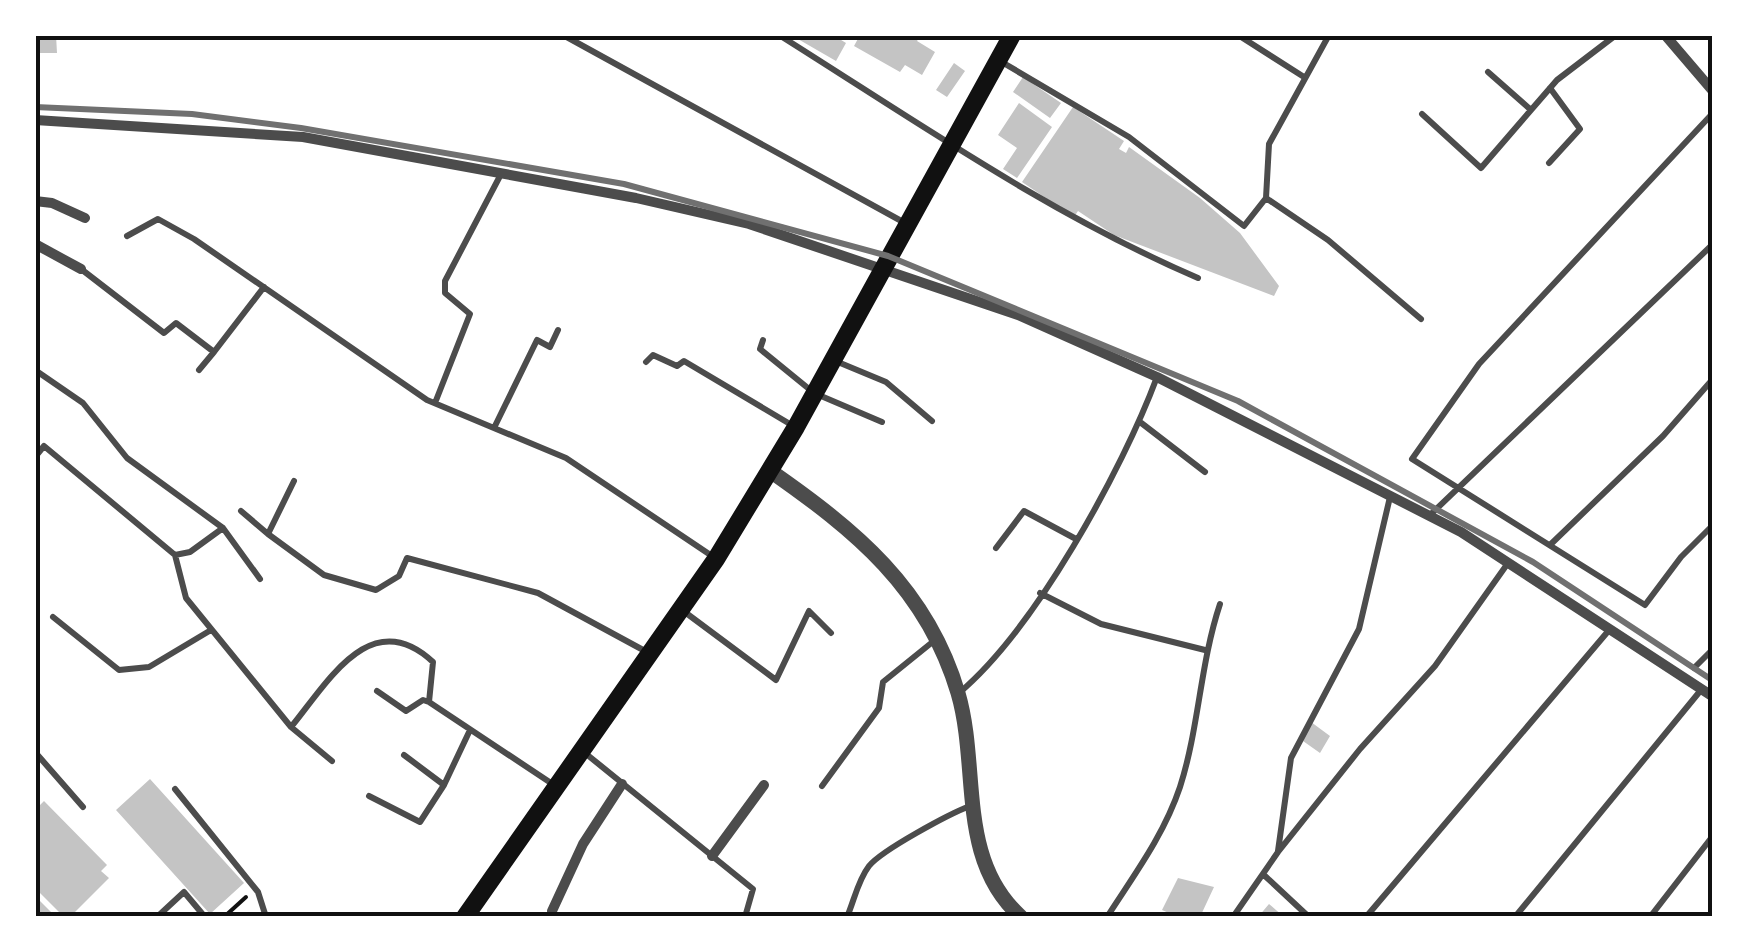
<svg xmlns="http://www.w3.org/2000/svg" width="1747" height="952" font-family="'DejaVu Sans',sans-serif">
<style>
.building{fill:#c4c4c4}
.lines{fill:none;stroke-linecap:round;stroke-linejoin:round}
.path{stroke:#111;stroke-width:4}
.service{stroke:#4c4c4c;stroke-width:6}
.minor{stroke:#4c4c4c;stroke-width:10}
.tertiary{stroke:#4c4c4c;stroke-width:15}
.secondary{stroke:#111;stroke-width:18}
.rail{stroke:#707070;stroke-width:6}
.neatline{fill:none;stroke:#111;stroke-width:4}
</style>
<rect width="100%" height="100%" fill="#fff"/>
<path class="building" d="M 35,35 L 56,35 L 57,53 L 35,53 Z
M 791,35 L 833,35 L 846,43 L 836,61 Z
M 860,35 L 921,35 L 917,41 L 935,52 L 922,75 L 905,65 L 900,72 L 854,46 Z
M 954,63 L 965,71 L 947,97 L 936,90 Z
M 1023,77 L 1061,103 L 1050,118 L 1013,92 Z
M 1019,103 L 1052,127 L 1017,178 L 1003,169 L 1017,148 L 998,135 Z
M 1073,107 L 1124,141 L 1119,149 L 1126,153 L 1129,147 L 1200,198 L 1240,233 L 1279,286 L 1274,296 L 1114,235 L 1078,211 L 1074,217 L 1022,182 Z
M 1311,722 L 1330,736 L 1320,753 L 1303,741 Z
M 150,779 L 244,883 L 210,914 L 116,810 Z
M 44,801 L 107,865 L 101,871 L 109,878 L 70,917 L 64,917 L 35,888 L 35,810 Z
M 1178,878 L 1214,887 L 1200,917 L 1178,917 L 1162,910 Z
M 35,896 L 56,917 L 35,917 Z
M 1269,904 L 1284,917 L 1258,917 Z"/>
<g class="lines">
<path class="path" d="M 224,917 L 246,897"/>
<path class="service" d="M 563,35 L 905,223
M 779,35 C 916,121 1049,214 1198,278
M 1238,35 L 1304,77
M 1000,61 L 1129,137 L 1244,226 L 1266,198 L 1269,144 L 1329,35
M 1488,72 L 1531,110
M 1422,114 L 1481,168 L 1557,80 L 1616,35
M 1712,114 L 1479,364 L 1412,459 L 1645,605 L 1681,557 L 1712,526
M 1549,163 L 1580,129 L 1550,88
M 1266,198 L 1328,240 L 1421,319
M 127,236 L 158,219 L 194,239 L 427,400 L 566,458 L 715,558
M 81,269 L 164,333 L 176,323 L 214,352 L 264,287
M 763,340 L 760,349 L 814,393 L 882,422
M 833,360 L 886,382 L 932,421
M 646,362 L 653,355 L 677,366 L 684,361 L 795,427
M 35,370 L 83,403 L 127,458 L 223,528 L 260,579
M 199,370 L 214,352
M 435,403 L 470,314 L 445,293 L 445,281 L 500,176
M 1140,422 L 1205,472
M 494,428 L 537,340 L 550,347 L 558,330
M 35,457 L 44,446 L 175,555 L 190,552 L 223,528
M 294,481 L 268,534 L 324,575 L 376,590 L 399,576 L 407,558 L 538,593 L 645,651
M 241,511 L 268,534
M 1429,516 L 1712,245
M 1551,544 L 1663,436 L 1712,380
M 996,548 L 1024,511 L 1076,539
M 175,555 L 186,598 L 291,727 L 332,761
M 1040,593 L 1101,624 L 1205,650
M 682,610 L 776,680 L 809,611 L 831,633
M 53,617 L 119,670 L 149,667 L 211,630
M 1694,668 L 1712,650
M 377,691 L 406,711 L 423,700 L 429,702
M 959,693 C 1035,629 1122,471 1157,377
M 291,727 C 328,682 371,604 433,662 L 429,702 L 554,785
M 35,752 L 83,807
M 585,753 L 753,889 L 745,917
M 404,755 L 444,785 L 470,730
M 822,786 L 879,708 L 883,682 L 935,640
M 175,789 L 258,892 L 266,917
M 369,796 L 420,822 L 444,785
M 1278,851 L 1291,758 L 1359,629 L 1390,497
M 1265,876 L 1309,917
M 157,917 L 184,892 L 205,917
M 847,917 C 854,901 858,880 869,866 C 882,850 949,814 970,806
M 1107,917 C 1134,875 1164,835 1180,787 C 1199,728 1200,664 1220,604
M 1233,917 L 1278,852 L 1360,749 L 1435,666 L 1508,563
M 1366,917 L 1610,629
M 1515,917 L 1701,690
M 1650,917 L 1712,837"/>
<path class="minor" d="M 1665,35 L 1712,90
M 35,120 L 303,137 L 636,198 L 749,224 L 1018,315 L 1157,377 L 1461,532 L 1712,696
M 35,201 L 52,203 L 85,218
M 35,244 L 81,269
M 712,856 L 764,785
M 552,911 L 583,844 L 622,784"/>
<path class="tertiary" d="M 769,470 C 855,530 927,588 958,693 C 980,768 956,859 1021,917"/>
<path class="secondary" d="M 465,917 L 716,559 L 796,427 L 1012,35"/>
<path class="rail" d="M 35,107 L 192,114 L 301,128 L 624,184 L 888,256 L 1238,401 L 1533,562 L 1712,680"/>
</g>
<rect width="1747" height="952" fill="none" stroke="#ffffff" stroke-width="75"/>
<rect x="38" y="38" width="1672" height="876" class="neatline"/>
</svg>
